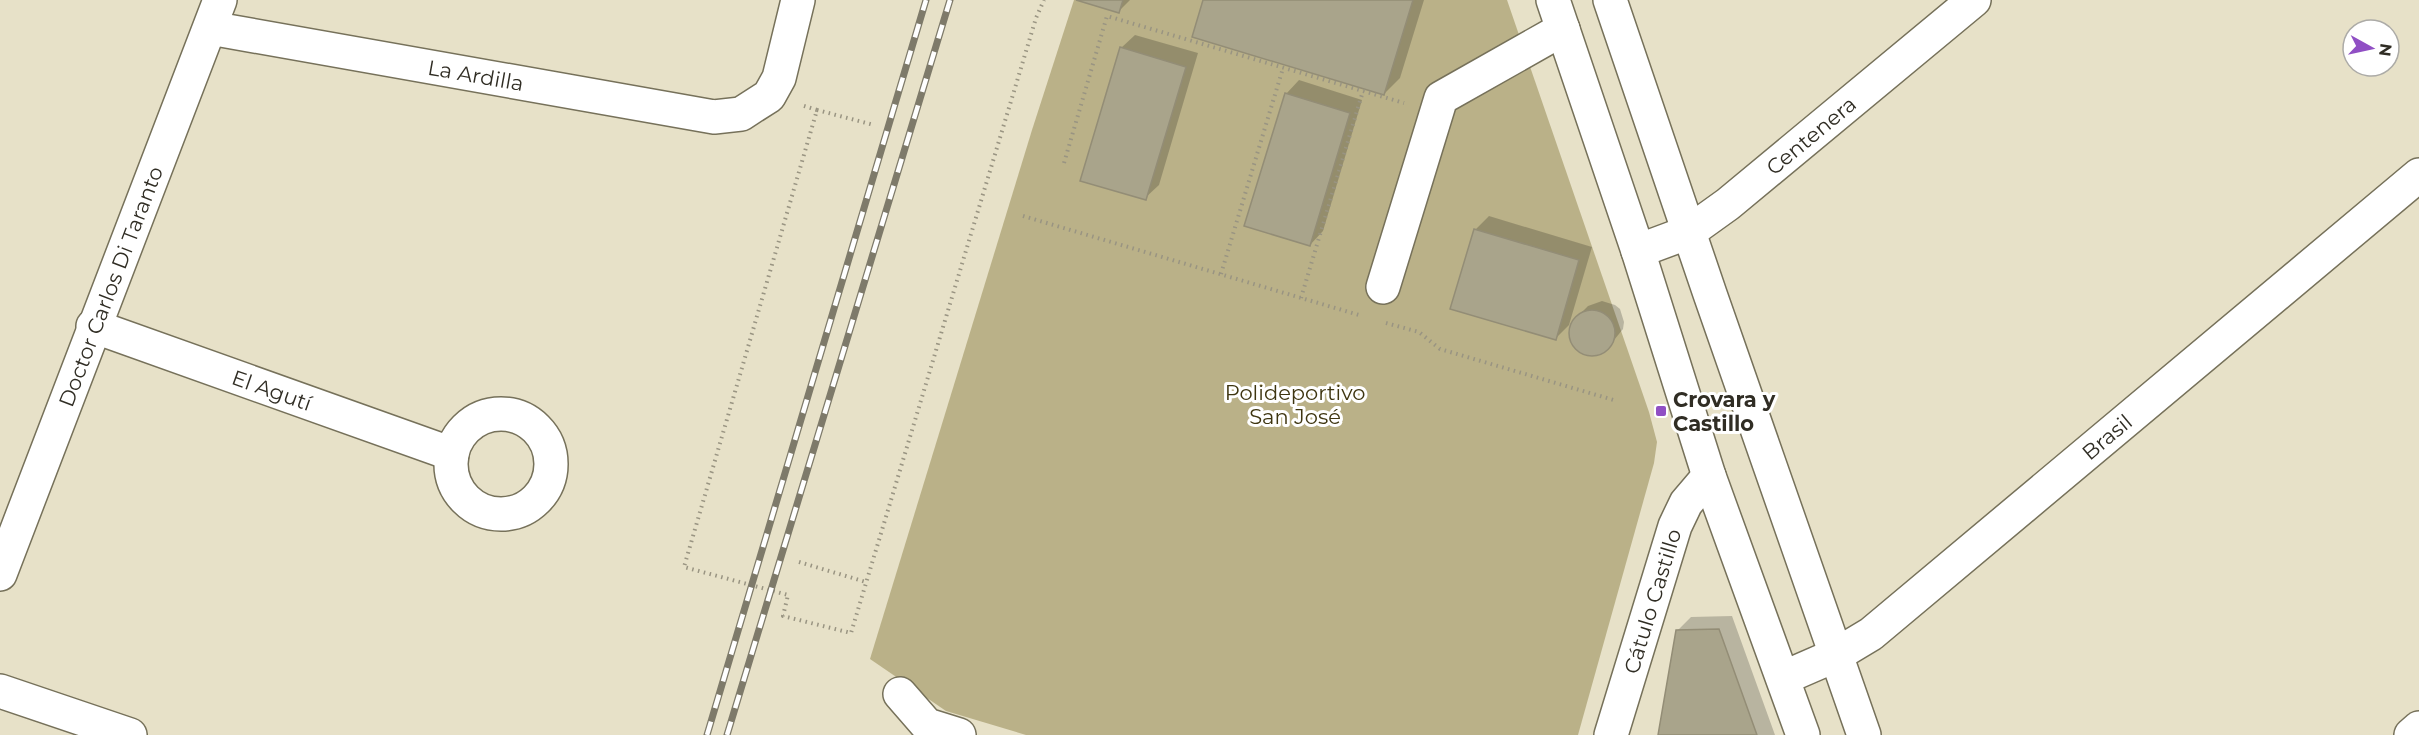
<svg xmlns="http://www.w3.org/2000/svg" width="2419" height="735" font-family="Montserrat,sans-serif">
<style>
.green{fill:#bab188}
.shadow{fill:#0003}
.building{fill:#a9a48b;stroke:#938d76;stroke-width:1.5}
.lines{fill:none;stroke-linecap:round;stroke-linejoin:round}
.minor-casing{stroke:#76715a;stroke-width:36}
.major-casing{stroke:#76715a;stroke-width:36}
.path{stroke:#999482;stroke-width:4;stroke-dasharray:1.5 4.5;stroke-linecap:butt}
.minor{stroke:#fff;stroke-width:33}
.major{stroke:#fff;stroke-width:33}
.rail-casing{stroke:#7e7a6a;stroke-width:7}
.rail{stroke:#fff;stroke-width:4.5;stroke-dasharray:14;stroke-linecap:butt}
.poi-dot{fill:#904fc4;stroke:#fff;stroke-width:2}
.labels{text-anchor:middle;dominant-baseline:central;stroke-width:6;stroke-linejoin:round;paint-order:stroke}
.street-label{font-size:21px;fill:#302d24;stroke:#fff}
.park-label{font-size:21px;fill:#3e3510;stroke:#fff}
.poi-label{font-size:21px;font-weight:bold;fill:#302d24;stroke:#fff;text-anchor:start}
</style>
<rect width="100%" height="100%" fill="#e7e1c8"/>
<path class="green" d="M 1074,0 L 1507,0 L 1649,412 L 1657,442 L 1654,463 L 1578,735 L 1026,735 L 946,711 L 870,659 L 1032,130 Z"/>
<path class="shadow" d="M 1082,0 L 1130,0 L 1119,11 Z
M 1204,0 L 1424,0 L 1400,78 L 1384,94 Z
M 1135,35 L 1198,53 L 1159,185 L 1145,198 L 1121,48 Z
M 1299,80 L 1362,100 L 1323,231 L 1310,245 L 1286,94 Z
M 1489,216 L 1592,247 L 1569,325 L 1556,338 L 1475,230 Z
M 1602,301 L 1615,305 L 1620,309 L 1624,322 L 1623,329 L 1606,350 L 1600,354 L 1586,354 L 1574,344 L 1571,330 L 1578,316 L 1588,306 Z
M 1732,616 L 1775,735 L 1660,735 L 1677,631 L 1691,617 Z"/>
<path class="building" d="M 1076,0 L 1123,0 L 1119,13 Z
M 1203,0 L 1413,0 L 1384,95 L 1192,37 Z
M 1120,47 L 1186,67 L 1146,200 L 1080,181 Z
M 1285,93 L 1350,113 L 1310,246 L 1244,226 Z
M 1474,229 L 1579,260 L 1556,340 L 1450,309 Z
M1569 333a23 23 0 1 1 46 0a23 23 0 1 1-46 0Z
M 1719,629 L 1757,735 L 1658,735 L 1676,630 Z"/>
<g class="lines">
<defs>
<g id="minor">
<path id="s1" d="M 210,28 L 714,117 L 741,114 L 769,96 L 779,78 L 798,0"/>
<path id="s2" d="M 1638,251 L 1689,232 L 1728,204 L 1974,0"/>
<path d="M 1383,287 L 1441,98 L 1563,29"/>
<path id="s3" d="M 93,326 L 452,454"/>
<circle cx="501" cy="464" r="50"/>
<path id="s4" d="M 0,574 L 220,0"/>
<path id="s5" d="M 1783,678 L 1836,655 L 1871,634 L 2419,175"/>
<path d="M 0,691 L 130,735"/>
<path d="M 900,694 L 927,725 L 959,735"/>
<path id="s6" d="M 1611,735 L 1675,526 L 1686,503 L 1709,476"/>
<path d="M 2411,735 L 2419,728"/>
</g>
<path id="major" d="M 1553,0 L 1638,251 L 1709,476 L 1803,735
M 1610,0 L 1710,294 L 1864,735"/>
</defs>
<use href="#minor" class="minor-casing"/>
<use href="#major" class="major-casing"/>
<path class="path" d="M 804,106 L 817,110 L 684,567 L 788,595 L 783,616 L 851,633 L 1036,18 L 1044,0
M 817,110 L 874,125
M 1064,163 L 1107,16 L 1404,103
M 1023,216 L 1359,315
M 1221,274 L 1283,68
M 1301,298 L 1363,91
M 1386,323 L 1419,332 L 1440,349 L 1617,401
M 799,562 L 866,582"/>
<use href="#minor" class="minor"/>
<use href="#major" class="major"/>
<defs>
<path id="rail" d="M 707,735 L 926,0
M 727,735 L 950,0"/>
</defs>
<use href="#rail" class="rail-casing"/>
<use href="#rail" class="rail"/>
</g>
<rect class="poi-dot" x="1655" y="405" width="12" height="12" rx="3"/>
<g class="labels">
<g class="street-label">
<text stroke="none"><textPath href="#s1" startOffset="270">La Ardilla</textPath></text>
<text stroke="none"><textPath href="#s2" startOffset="210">Centenera</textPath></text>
<text stroke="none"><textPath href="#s4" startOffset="308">Doctor Carlos Di Taranto</textPath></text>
<text stroke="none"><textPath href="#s3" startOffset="190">El Agutí</textPath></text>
<text stroke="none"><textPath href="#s5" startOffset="406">Brasil</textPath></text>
<text stroke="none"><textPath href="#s6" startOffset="140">Cátulo Castillo</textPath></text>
</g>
<g class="park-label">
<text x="1295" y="392">Polideportivo<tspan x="1295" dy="24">San José</tspan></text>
</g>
<g class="poi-label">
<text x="1673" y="399">Crovara y<tspan x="1673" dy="24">Castillo</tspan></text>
</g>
</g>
<g transform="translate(2371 48) rotate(98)"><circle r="28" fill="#ffffff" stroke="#acaba7" stroke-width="1.5"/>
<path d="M0-4.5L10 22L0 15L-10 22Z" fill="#904fc4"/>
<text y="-9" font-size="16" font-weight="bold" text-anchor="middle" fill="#302d24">N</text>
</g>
</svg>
